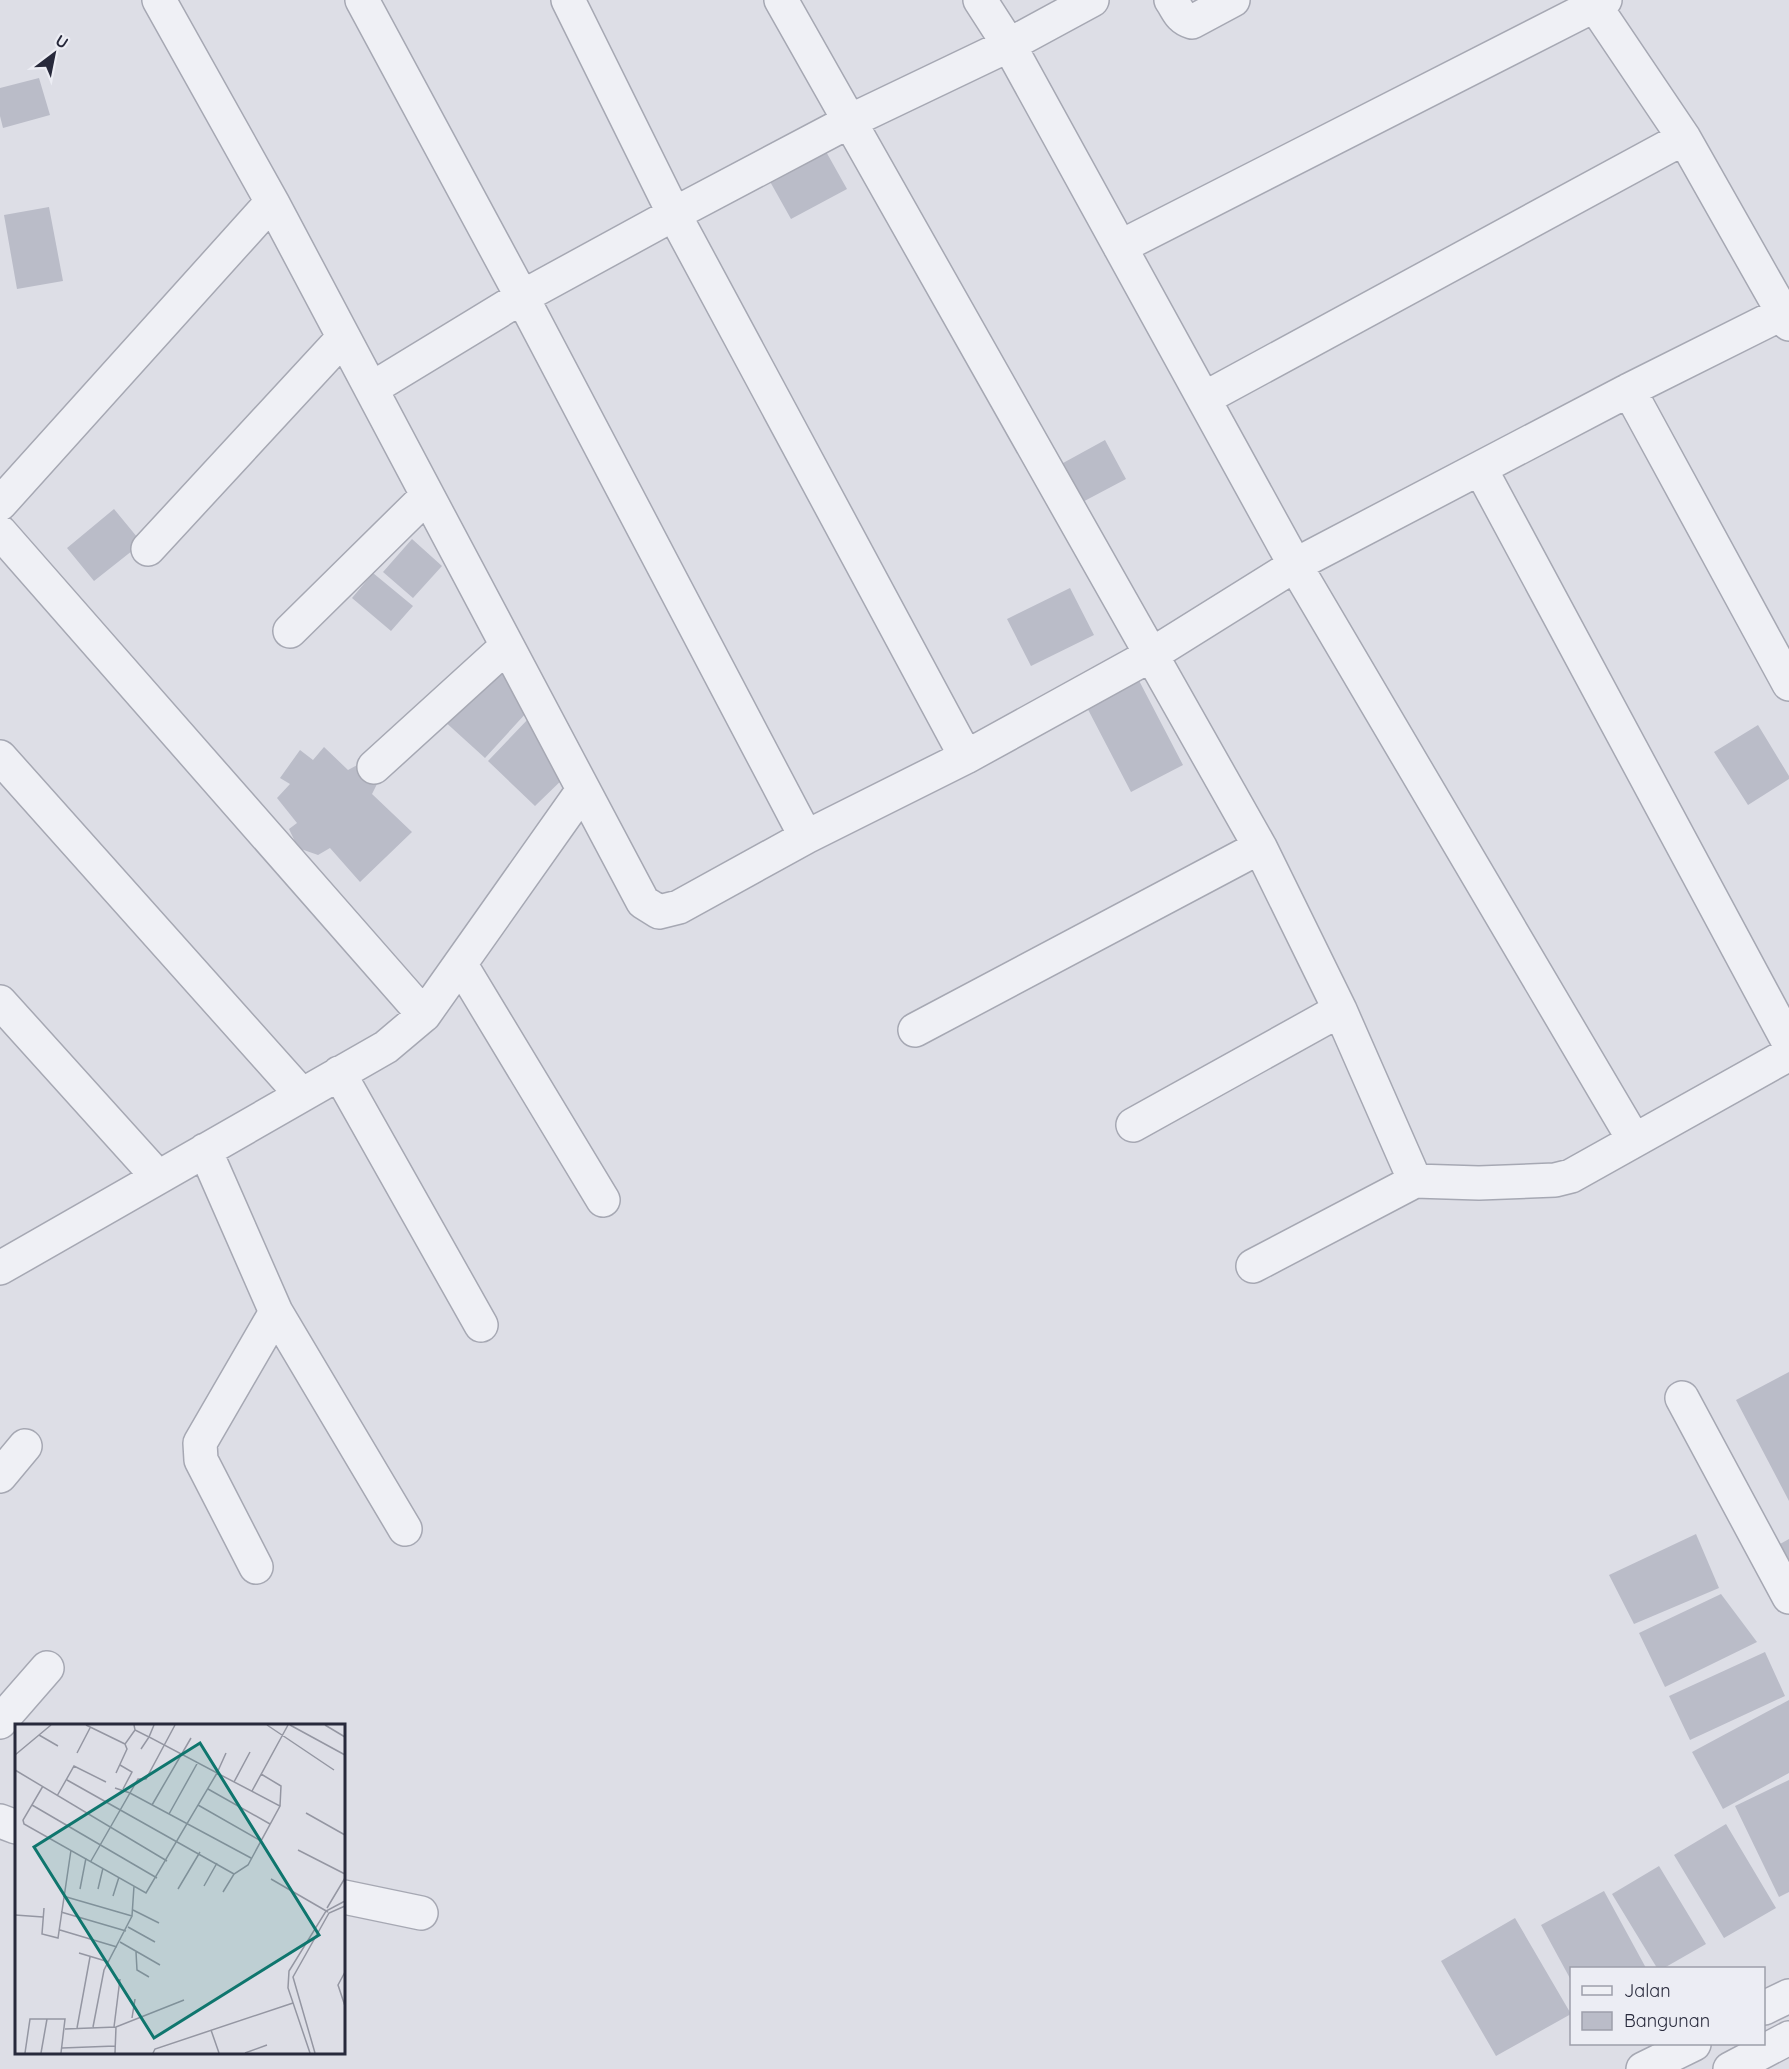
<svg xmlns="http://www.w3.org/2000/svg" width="1789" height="2069" font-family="Quicksand,sans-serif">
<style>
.building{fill:#babcc8}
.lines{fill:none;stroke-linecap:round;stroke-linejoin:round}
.minor-casing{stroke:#a6a8b3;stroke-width:36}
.minor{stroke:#eff0f5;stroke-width:33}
.inset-road{fill:none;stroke:#9496a2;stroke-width:1.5}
.view{fill:#0f766e;fill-opacity:0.15;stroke:#0f766e;stroke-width:3}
.inset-edge{fill:none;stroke:#27293b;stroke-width:3}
</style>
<rect width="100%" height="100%" fill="#dddee6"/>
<path class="building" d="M 39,78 L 50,115 L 3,128 L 0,116 L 0,88 Z
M 824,148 L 847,189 L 791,219 L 768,178 Z
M 49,207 L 63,281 L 17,289 L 4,215 Z
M 1105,440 L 1126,479 L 1075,506 L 1054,468 Z
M 114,509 L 142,543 L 94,581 L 67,548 Z
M 412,539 L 442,566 L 413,598 L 383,572 Z
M 373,573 L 413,606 L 391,631 L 352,598 Z
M 1070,588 L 1094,635 L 1031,666 L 1007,619 Z
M 498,655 L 528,711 L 485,758 L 442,719 Z
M 1134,671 L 1183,765 L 1131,792 L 1082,698 Z
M 530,717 L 569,773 L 535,806 L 488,761 Z
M 1758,725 L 1789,776 L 1789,779 L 1748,805 L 1714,752 Z
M 324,747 L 348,770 L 361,763 L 379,780 L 372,794 L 412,832 L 360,882 L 330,848 L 318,855 L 298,848 L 289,829 L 297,823 L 277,798 L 290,784 L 280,778 L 300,750 L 313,760 Z
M 1789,1372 L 1789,1501 L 1736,1400 Z
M 1696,1534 L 1719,1588 L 1634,1624 L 1609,1575 Z
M 1789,1539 L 1789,1562 L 1780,1544 Z
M 1721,1594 L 1757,1642 L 1665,1687 L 1639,1633 Z
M 1765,1652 L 1785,1696 L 1690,1740 L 1669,1696 Z
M 1789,1700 L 1789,1773 L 1723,1809 L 1692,1752 Z
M 1789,1780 L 1789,1892 L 1779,1897 L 1735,1806 Z
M 1726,1824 L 1776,1908 L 1724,1938 L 1674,1855 Z
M 1659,1866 L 1706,1944 L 1664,1968 L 1657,1968 L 1612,1894 Z
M 1604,1891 L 1646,1968 L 1572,1968 L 1572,1982 L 1541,1925 Z
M 1515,1918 L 1571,2014 L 1496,2056 L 1441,1961 Z"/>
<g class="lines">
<defs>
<path id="minor" d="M 159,0 L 272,202 L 643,902 L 659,912 L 679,907 L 806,837 L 966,757 L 1151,655 L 1295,565 L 1629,390 L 1783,313 L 1789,324
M 362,0 L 522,297 L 806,837
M 568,0 L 674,214 L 966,757
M 781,0 L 1260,847 L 1340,1010 L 1415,1181
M 980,0 L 1009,45 L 1295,565 L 1634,1140
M 1171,0 C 1178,10 1179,18 1192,22 L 1233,0
M 1591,0 L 1684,138 L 1783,313 L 1789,309
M 1120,247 L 1605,0
M 371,389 L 522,297 L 674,214 L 848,122 L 1009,45 L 1092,0
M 1629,390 L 1789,684
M 1205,398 L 1684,138
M 1480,468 L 1789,1043
M 0,504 L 272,202
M 0,532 L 424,1015
M 148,549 L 343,338
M 290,631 L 427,496
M 0,757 L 302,1095
M 374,767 L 507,646
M 461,965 L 603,1200
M 0,1002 L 158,1177
M 915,1030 L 1260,847
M 339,1073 L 481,1325
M 1133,1125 L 1340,1010
M 205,1150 L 276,1312 L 405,1529
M 1253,1266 L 1415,1181 L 1479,1183 L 1555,1180 L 1571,1176 L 1789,1054
M 0,1268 L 386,1047 L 424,1015 L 583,790
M 1682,1398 L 1789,1597
M 0,1476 L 25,1446
M 256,1567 L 201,1460 L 200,1443 L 276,1312
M 0,1722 L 47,1668
M 0,1821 L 16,1827
M 344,1897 L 421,1913
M 1764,2008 L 1789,1996
M 1643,2069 L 1694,2044
M 1730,2069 L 1789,2038"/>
</defs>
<use href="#minor" class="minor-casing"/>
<use href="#minor" class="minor"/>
</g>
<g transform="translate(15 1724)">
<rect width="330" height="330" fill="#dddee6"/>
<path class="inset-road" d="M 71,1 L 110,20M 119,1 L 120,6 L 134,13 L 126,25M 139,1 L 134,13 L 202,49 L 211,29M 252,1 L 319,46M 275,1 L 330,31M 310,1 L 330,13M 24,11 L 43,22M 62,29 L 75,4M 0,31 L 36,1M 105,41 L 117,48 L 108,65M 0,46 L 152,137M 101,49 L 112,25 L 110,20 L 120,6M 246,50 L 266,62 L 265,82M 52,56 L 219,150M 219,58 L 235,28M 28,62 L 8,96 L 9,100 L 131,169 L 202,49 L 265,82 L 233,141 L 219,150 L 208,168M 100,64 L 115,69 L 236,134M 193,65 L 255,100M 237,67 L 273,1M 42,72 L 59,42 L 91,58M 17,81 L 142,154M 137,81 L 176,14M 183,81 L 246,117M 291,89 L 330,111M 154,90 L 183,38M 283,126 L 330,150M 76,137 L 123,55 L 131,55 L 160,1M 256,155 L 313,188M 189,162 L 202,139M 65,165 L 71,134M 83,165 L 88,144M 163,165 L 185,128M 48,172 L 117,192M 98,172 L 104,153M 29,184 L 27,210 L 43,214 L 56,126M 312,184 L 330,154M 118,186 L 144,199M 46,188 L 111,207M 0,191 L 28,193M 113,203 L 140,218M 45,206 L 102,223M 105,218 L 145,241M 121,228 L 122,246 L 134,253M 64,229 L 94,238M 330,248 L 323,261 L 330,282M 117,294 L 120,275M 78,303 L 89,246 L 117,192 L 119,162M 99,303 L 105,255M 62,304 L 75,233M 50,305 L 101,303 L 169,276M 196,306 L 204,329M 47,324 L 100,322M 10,329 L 15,295 L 50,295 L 46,329M 26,329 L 32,295M 100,329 L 101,303M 138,329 L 140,325 L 278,279M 230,329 L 252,321M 295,329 L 273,264 L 274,247 L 311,187 L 330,177M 300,329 L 278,253 L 314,189 L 330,182"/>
<path class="view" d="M 185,19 L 304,211 L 139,314 L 19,123 Z"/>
<rect width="330" height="330" class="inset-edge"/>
</g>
<rect x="1570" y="1967" width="195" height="78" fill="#ecedf4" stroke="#9d9faa" stroke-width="1.5"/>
<rect x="1582" y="1986" width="30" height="9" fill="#eff0f5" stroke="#9d9faa" stroke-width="1.5"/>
<text x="1624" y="1997" font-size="18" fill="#27293b">Jalan</text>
<rect x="1582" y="2012" width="30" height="18" fill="#babcc8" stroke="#9d9faa" stroke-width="1.5"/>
<text x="1624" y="2027" font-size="18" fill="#27293b">Bangunan</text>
<g transform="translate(54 54) rotate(32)" stroke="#ecedf4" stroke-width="4.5" paint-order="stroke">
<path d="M0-4.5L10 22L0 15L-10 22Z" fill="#27293b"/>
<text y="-9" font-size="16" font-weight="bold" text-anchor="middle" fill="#27293b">U</text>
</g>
</svg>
